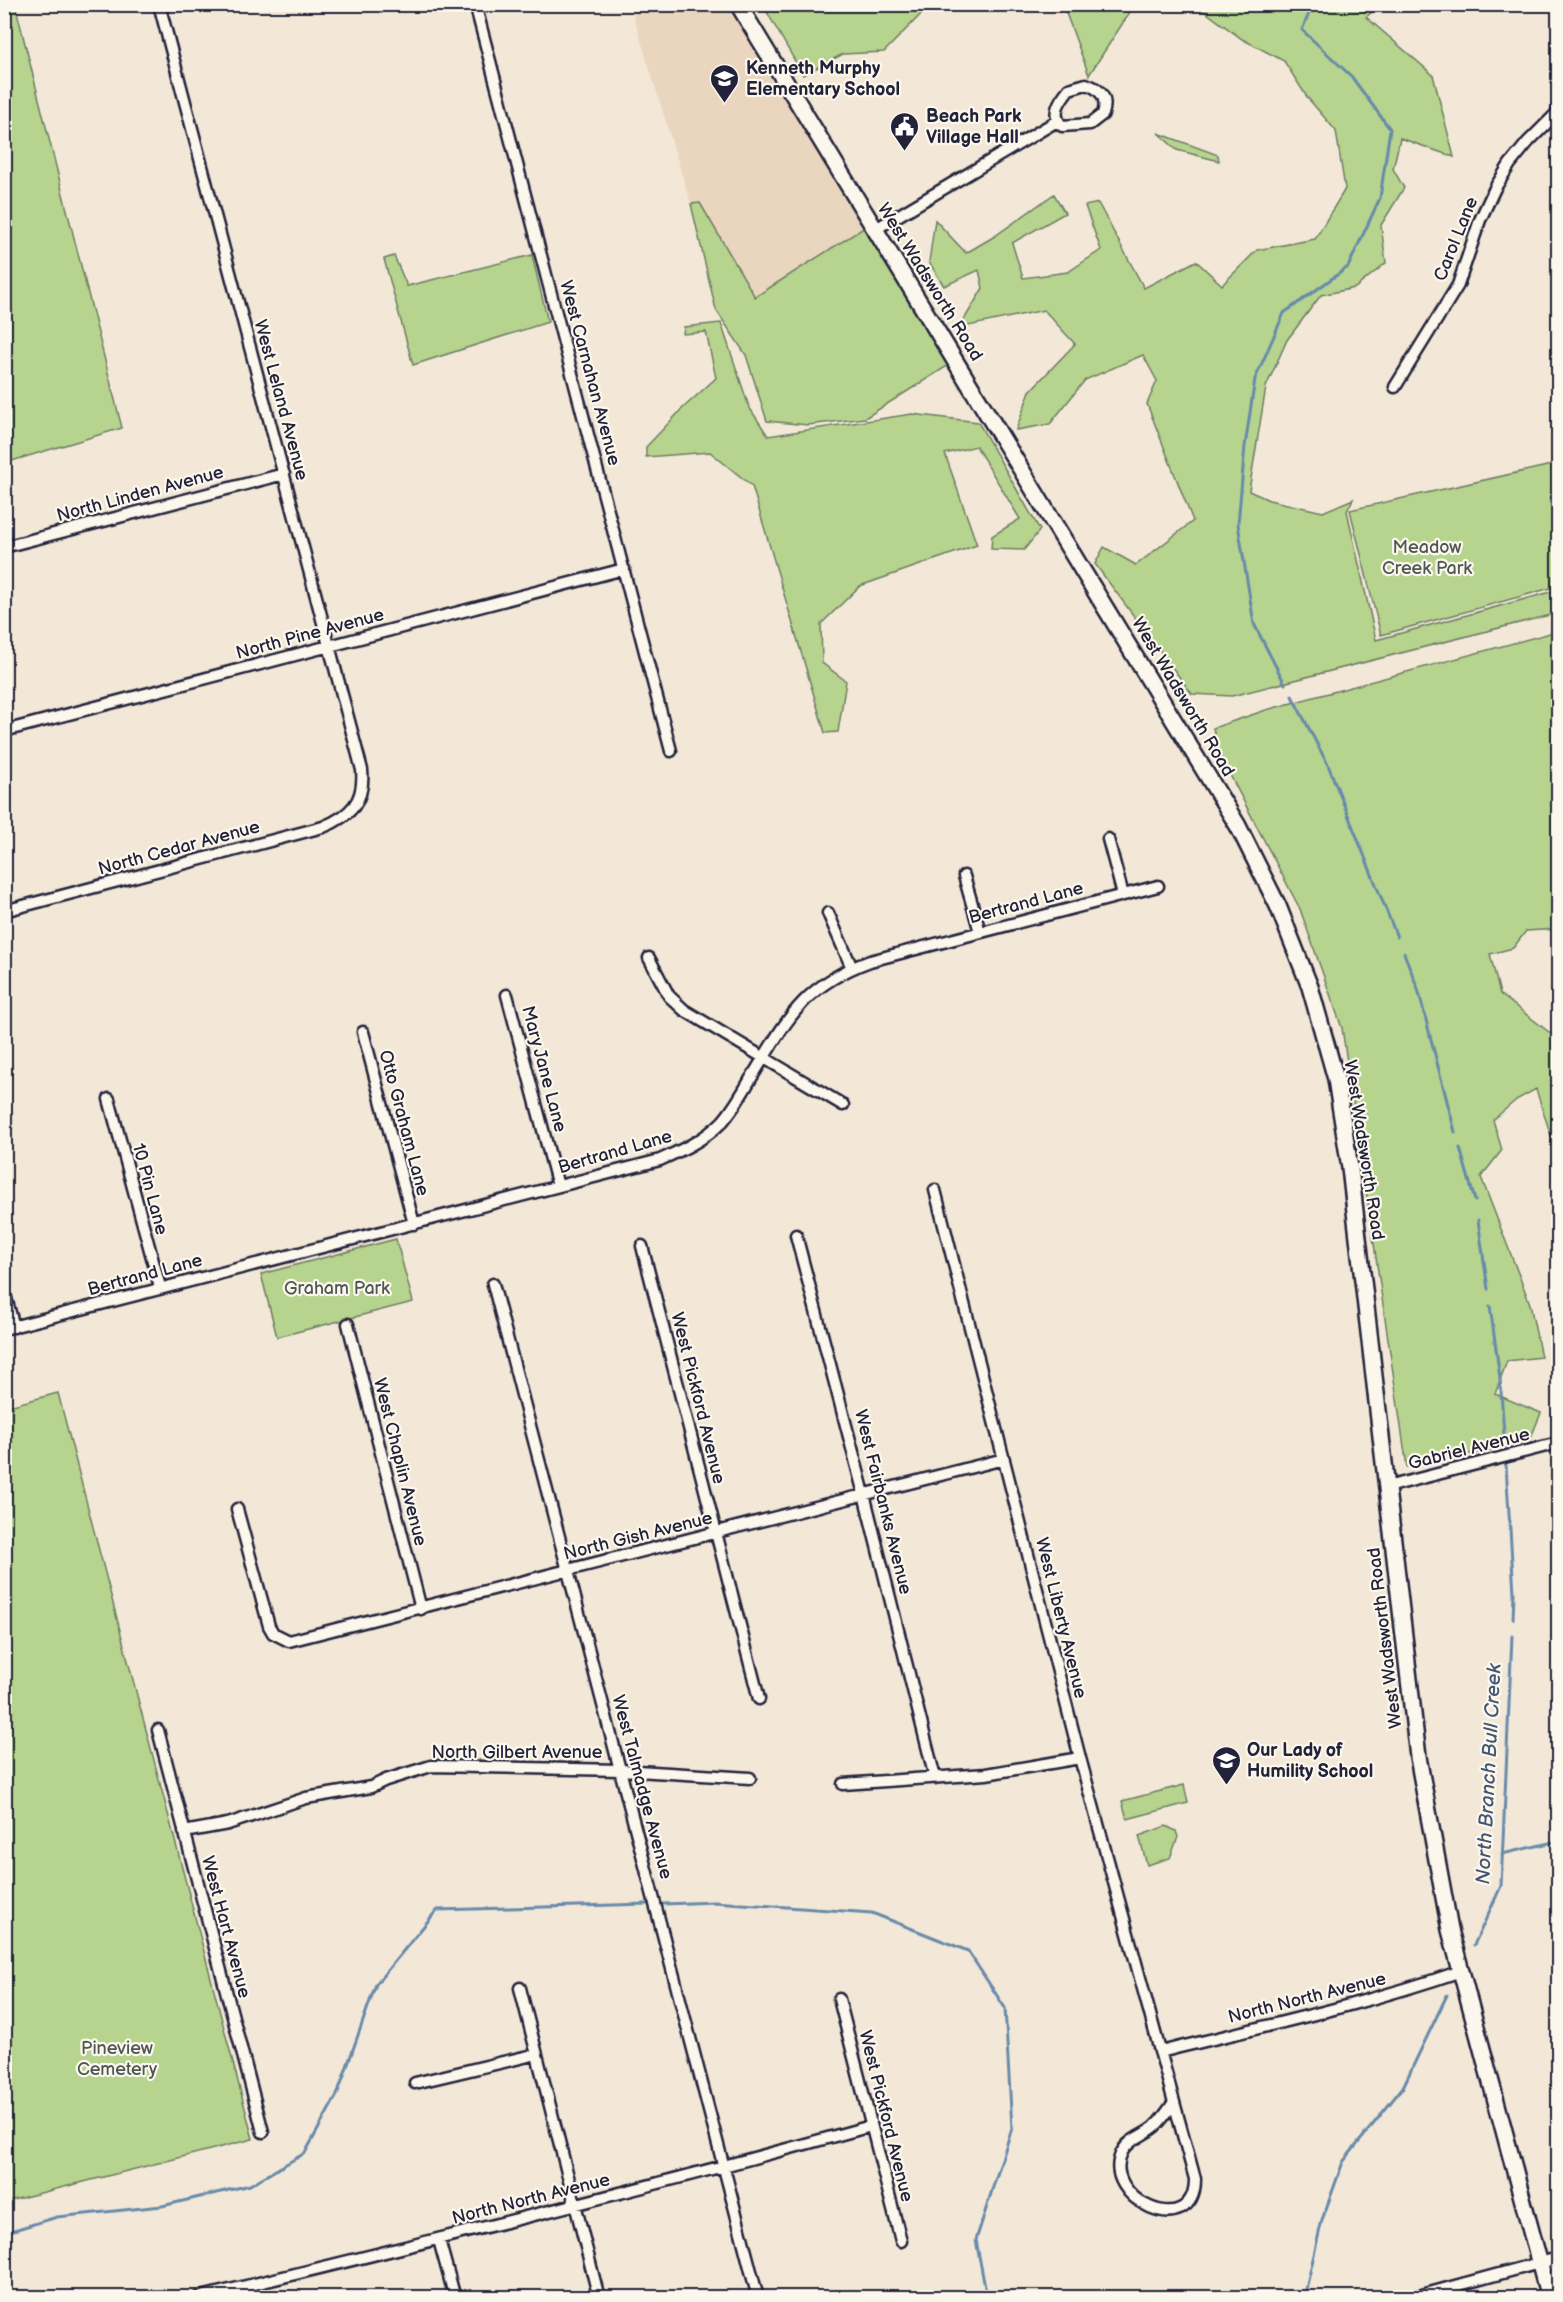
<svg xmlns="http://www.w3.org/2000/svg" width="1563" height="2302" font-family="'Balsamiq Sans',sans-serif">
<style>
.built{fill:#ead6be}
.green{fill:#b6d48d;stroke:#6c7b64;stroke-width:1.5}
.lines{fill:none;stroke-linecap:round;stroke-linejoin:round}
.stream{stroke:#688aab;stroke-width:3}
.minor-casing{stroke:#22223b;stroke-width:15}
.secondary-casing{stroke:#22223b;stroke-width:20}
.minor{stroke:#fbf7ec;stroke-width:10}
.secondary{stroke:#fbf7ec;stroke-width:15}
.labels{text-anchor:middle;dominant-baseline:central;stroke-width:4.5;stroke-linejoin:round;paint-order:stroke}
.poi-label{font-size:18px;font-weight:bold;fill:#22223b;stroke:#fbf7ec;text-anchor:start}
.street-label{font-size:18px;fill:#22223b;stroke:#fbf7ec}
.park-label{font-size:18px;fill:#4e5754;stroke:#fbf7ec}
.water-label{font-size:20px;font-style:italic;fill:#455673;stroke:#fbf7ec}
</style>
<rect width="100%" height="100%" fill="#f3e8d7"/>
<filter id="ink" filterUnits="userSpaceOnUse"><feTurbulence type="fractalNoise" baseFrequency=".0167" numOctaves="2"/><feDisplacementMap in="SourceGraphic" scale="12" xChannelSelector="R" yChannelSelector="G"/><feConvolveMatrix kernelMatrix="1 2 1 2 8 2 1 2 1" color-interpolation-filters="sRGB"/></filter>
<g filter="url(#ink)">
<path class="built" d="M 630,5 L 729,5 L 865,227 L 755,297 L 700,203 L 691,204 Z"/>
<path class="green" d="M 15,4 L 122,428 L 5,463 L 4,5 Z
M 763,5 L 930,5 L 884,52 L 843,54 L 803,75 Z
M 1063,5 L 1133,5 L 1132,9 L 1089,75 Z
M 1157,5 L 1381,5 L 1366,17 L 1433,75 L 1454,157 L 1400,138 L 1393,169 L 1404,188 L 1381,225 L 1386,263 L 1355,288 L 1321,295 L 1287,340 L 1266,387 L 1249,491 L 1269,500 L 1323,512 L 1353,499 L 1347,511 L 1376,640 L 1558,590 L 1558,613 L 1232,696 L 1192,694 L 1095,564 L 1104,547 L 1136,565 L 1193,521 L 1147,404 L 1157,381 L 1143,355 L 1085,380 L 1050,424 L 1016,430 L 1030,391 L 1075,344 L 1044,310 L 959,328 L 983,288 L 979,270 L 944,286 L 929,262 L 935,220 L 966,253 L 995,236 L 1054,194 L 1065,213 L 1012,243 L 1023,278 L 1068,272 L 1101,250 L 1085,206 L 1098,203 L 1144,288 L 1196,261 L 1222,285 L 1257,250 L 1315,239 L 1345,189 L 1336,131 L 1307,97 L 1284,61 L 1242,39 L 1196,5 L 1168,8 Z
M 1158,133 L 1218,155 L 1219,161 L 1177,150 Z
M 700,203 L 755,297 L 865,227 L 949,365 L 865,418 L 808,425 L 767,421 L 746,355 L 716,310 L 691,204 Z
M 532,255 L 548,322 L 413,365 L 384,259 L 394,256 L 407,286 Z
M 721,323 L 749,407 L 768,436 L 912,414 L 978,422 L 1040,530 L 1024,550 L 991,549 L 992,536 L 1020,519 L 976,446 L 945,454 L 977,545 L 860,586 L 821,624 L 822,663 L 846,681 L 838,732 L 825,733 L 752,486 L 710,452 L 646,457 L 646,447 L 683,408 L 716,378 L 706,332 L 683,334 L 684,327 Z
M 1556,464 L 1558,473 L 1558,586 L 1381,635 L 1350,510 Z
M 1558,631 L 1558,929 L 1526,931 L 1513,948 L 1490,954 L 1500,994 L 1558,1039 L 1558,1138 L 1552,1139 L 1536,1089 L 1516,1100 L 1493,1120 L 1502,1150 L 1481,1177 L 1530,1304 L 1541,1357 L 1507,1361 L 1495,1394 L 1541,1413 L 1529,1442 L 1407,1467 L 1342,1028 L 1300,909 L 1219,754 L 1213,728 L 1266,710 Z
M 396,1239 L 413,1302 L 277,1337 L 261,1274 Z
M 58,1393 L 253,2139 L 5,2202 L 5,1407 Z
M 1184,1785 L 1188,1803 L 1127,1819 L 1122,1801 Z
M 1166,1826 L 1176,1831 L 1178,1837 L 1170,1858 L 1147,1865 L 1139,1836 Z"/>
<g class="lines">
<path class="stream" d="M 1285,684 L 1254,624 L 1238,524 L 1245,446 L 1255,379 L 1284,313 L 1348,267 L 1380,198 L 1390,129 L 1351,76 L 1302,30 L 1313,4
M 1292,696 L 1328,765 L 1397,937
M 1404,953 L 1418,989 L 1455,1132
M 1460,1148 L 1475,1201
M 1478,1220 L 1488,1289
M 1490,1306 L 1500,1378 L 1505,1448
M 1506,1465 L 1514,1593 L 1513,1619
M 1502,1854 L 1558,1841
M 664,1904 L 714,1902 L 872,1913 L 968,1951 L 1005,2008 L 1012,2128 L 976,2240 L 987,2298
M 1474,1945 L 1501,1886 L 1512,1636
M 4,2233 L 57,2217 L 162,2206 L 250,2185 L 305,2153 L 337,2095 L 376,1984 L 437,1910 L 647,1904
M 1304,2298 L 1322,2220 L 1343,2162 L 1403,2087 L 1447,1995"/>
<defs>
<path id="minor" d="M 475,4 L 671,751
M 1086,84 C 1101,89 1108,98 1103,114 L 1090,124 L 1062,126 C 1050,114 1060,100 1069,89 Z
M 874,230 L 1057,121
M 1395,387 L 1458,285 L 1480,220 L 1495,188 L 1510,164 L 1528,142 L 1558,112
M 4,547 L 284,474
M 4,731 L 624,569
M 1108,839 L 1123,895
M 964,876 L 980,932
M 4,911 L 323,827 C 350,816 365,802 362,770 L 159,4
M 828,913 L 852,968
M 649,958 L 669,996 L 684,1010 L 843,1105
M 507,995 L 558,1186
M 363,1032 L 414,1224
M 109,1099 L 160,1287
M 935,1190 L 1080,1758 L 1195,2179 C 1195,2244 1099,2198 1122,2152 C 1129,2139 1143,2136 1154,2127 C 1162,2120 1168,2111 1174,2102
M 796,1235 L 864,1494 L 935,1778
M 642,1246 L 759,1699
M 493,1284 L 758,2298
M 4,1291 L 14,1327
M 348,1324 L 421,1609
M 4,1329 L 660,1160 C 682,1150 704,1140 722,1122 C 733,1110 742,1094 750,1080 C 786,1022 801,986 870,961 L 1158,886
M 1387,1487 L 1558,1443
M 237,1509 L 269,1626 L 273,1633 L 289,1641 L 1004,1459
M 158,1730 L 263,2132
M 843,1784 L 986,1774 L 1080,1758
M 184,1832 L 228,1824 L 306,1798 L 371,1787 L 386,1780 L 431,1766 L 621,1770 L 750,1778
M 520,1988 L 599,2298
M 839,1999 L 901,2241
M 1160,2052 C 1261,2027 1363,2005 1461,1971
M 415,2083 L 537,2054
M 439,2240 L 455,2298
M 197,2298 C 423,2243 648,2188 871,2126
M 1411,2298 L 1558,2258"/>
<path id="secondary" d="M 738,4 L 1238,826 L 1278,906 L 1310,987 L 1336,1079 L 1350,1168 L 1418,1757 L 1450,1930 L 1549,2298"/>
</defs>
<use href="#minor" class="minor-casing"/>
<use href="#secondary" class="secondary-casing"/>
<use href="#minor" class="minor"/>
<use href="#secondary" class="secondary"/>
</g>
</g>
<defs>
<symbol id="school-pin" viewBox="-11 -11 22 30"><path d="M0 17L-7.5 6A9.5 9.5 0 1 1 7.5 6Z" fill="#22223b" stroke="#fbf7ec"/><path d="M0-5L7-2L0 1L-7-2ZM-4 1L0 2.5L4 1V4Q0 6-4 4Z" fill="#fff"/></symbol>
<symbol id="civic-pin" viewBox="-11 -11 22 30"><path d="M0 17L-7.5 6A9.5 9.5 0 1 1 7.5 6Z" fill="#22223b" stroke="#fbf7ec"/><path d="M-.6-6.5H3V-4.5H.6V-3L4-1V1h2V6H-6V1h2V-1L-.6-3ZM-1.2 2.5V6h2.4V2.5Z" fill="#fff"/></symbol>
</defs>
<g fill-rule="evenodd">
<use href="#school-pin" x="708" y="62" width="33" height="45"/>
<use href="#civic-pin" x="888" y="110" width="33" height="45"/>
<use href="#school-pin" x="1210" y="1744" width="33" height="45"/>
</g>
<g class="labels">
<g class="poi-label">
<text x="746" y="68">Kenneth Murphy<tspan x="746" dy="21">Elementary School</tspan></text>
<text x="926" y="116">Beach Park<tspan x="926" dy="21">Village Hall</tspan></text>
<text x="1247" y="1750">Our Lady of<tspan x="1247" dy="21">Humility School</tspan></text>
</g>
<g class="street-label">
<text transform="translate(1456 239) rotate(-68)">Carol Lane</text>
<text transform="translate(930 282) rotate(58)">West Wadsworth Road</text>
<text transform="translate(590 373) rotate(75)">West Carnahan Avenue</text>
<text transform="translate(281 400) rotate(75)">West Leland Avenue</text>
<text transform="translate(140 494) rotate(-15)">North Linden Avenue</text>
<text transform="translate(310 634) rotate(-15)">North Pine Avenue</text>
<text transform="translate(1183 697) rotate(59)">West Wadsworth Road</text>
<text transform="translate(179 848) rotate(-15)">North Cedar Avenue</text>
<text transform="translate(1026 903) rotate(-15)">Bertrand Lane</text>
<text transform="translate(544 1069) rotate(75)">Mary Jane Lane</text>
<text transform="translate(404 1123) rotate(75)">Otto Graham Lane</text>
<text transform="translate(1364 1150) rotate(81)">West Wadsworth Road</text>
<text transform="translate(615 1152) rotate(-16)">Bertrand Lane</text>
<text transform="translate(150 1189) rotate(75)">10 Pin Lane</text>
<text transform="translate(145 1275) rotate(-15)">Bertrand Lane</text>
<text transform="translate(698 1398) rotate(76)">West Pickford Avenue</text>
<text transform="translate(1469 1449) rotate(-14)">Gabriel Avenue</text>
<text transform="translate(400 1462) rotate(76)">West Chaplin Avenue</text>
<text transform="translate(883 1502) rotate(76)">West Fairbanks Avenue</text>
<text transform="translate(638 1536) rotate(-14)">North Gish Avenue</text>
<text transform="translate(1061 1618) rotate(76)">West Liberty Avenue</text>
<text transform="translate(1385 1638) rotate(-97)">West Wadsworth Road</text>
<text x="517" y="1752">North Gilbert Avenue</text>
<text transform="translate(642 1787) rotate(75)">West Talmadge Avenue</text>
<text transform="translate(226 1927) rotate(75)">West Hart Avenue</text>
<text transform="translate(1307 1998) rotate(-14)">North North Avenue</text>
<text transform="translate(886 2116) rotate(76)">West Pickford Avenue</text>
<text transform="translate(531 2199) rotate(-14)">North North Avenue</text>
</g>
<g class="park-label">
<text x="1427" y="547">Meadow<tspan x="1427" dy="21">Creek Park</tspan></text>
<text x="337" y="1288">Graham Park</text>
<text x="117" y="2048">Pineview<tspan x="117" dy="21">Cemetery</tspan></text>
</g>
<g class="water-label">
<text transform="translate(1489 1774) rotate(-87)">North Branch Bull Creek</text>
</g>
</g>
<rect width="1563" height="2302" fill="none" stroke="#fbf7ec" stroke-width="24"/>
<rect x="12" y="12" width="1539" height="2278" fill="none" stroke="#22223b" stroke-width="2" filter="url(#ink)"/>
</svg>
